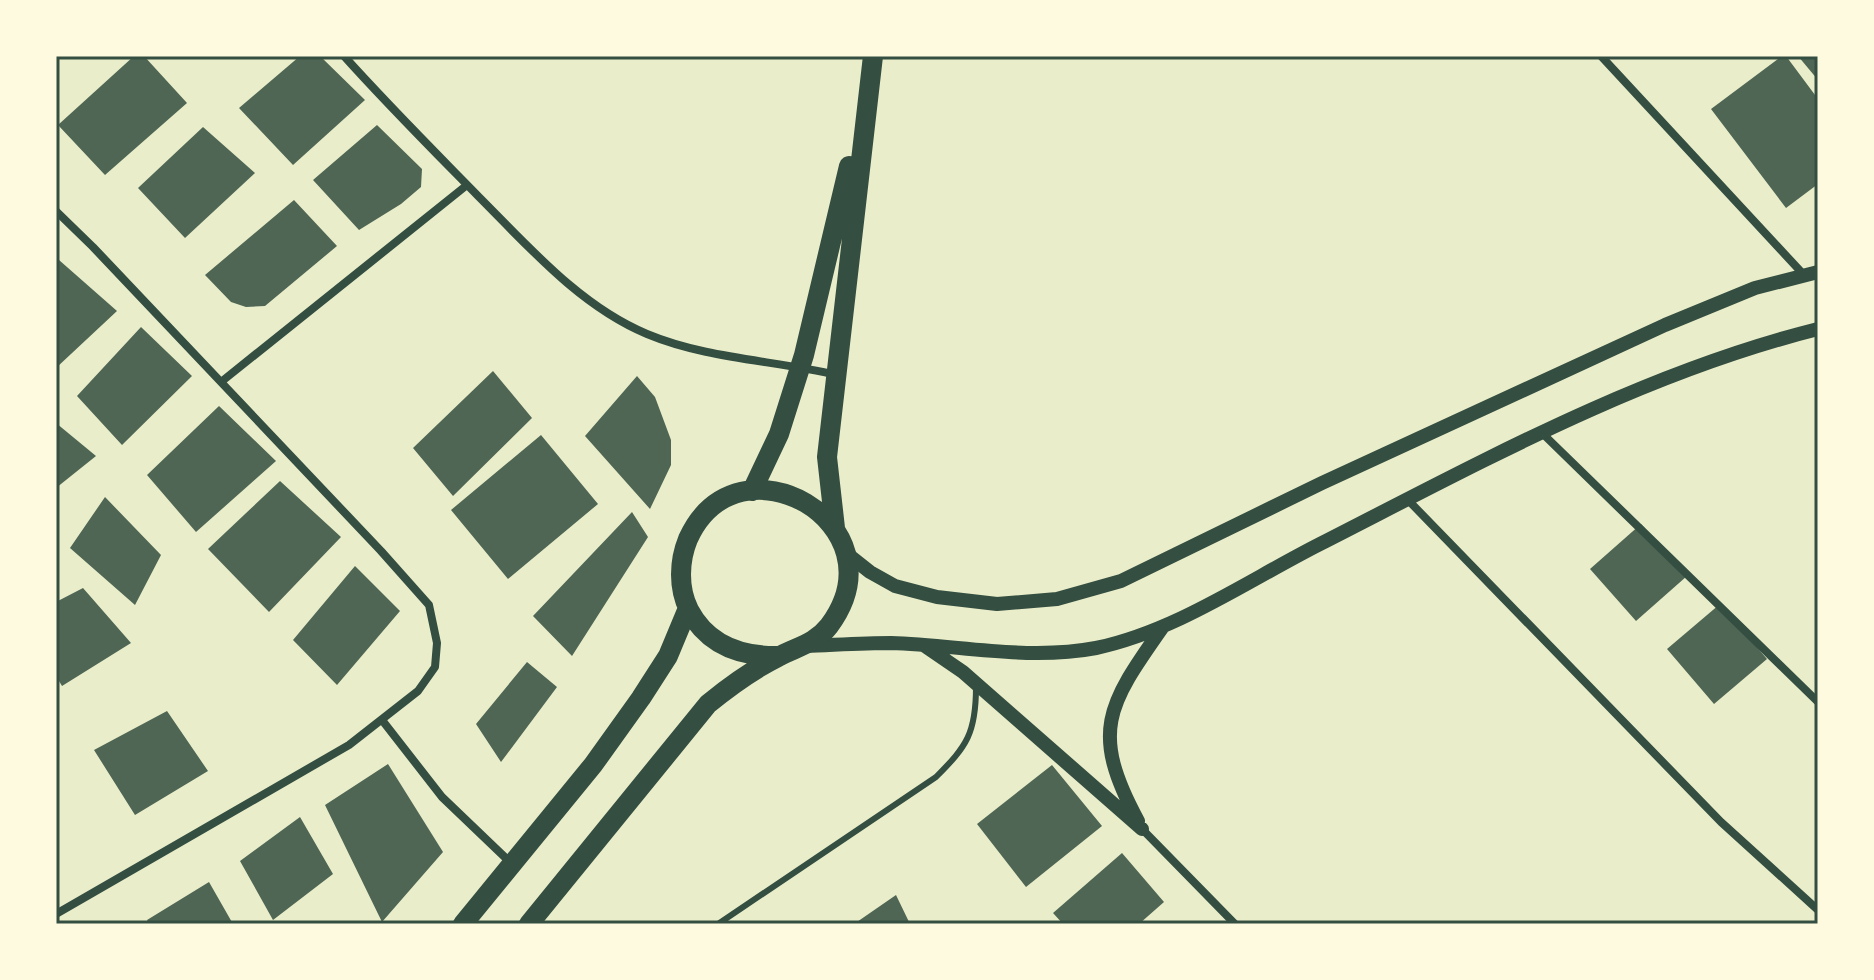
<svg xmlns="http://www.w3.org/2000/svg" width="1874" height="980" font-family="Helvetica,sans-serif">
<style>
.building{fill:#4f6655}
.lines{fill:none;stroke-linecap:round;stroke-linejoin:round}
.service{stroke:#344e41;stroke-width:6}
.minor{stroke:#344e41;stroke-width:8}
.tertiary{stroke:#344e41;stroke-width:14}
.primary{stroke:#344e41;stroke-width:20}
.neatline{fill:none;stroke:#344e41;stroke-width:3}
</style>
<rect width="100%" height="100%" fill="#e9edc9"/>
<path class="building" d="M 134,56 L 144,56 L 187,103 L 105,175 L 58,125 Z
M 300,56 L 320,56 L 365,100 L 293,165 L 239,108 Z
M 1782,56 L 1786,56 L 1818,99 L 1818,184 L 1786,208 L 1711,109 Z
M 1798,56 L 1818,56 L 1818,80 Z
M 377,125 L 422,169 L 421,187 L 401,204 L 359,230 L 313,180 Z
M 203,127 L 255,173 L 185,238 L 138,188 Z
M 294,200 L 337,246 L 265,306 L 246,307 L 231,302 L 205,275 Z
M 59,260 L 117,311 L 56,368 L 56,263 Z
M 141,327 L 192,376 L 122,445 L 77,396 Z
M 493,371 L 532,418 L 453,496 L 413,448 Z
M 637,376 L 655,397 L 671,440 L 671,465 L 650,509 L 585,436 Z
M 219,406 L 276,461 L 196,532 L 147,475 Z
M 56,423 L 96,456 L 56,488 Z
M 541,435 L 598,504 L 508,579 L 451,510 Z
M 280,481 L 341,537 L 269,612 L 208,549 Z
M 105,497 L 161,555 L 135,605 L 70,548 Z
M 632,512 L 648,537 L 572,656 L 533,616 Z
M 1641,524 L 1687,576 L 1636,621 L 1590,569 Z
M 355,566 L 400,611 L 337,685 L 293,640 Z
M 83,588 L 131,643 L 62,686 L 56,676 L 56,602 Z
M 1720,604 L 1767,659 L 1714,704 L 1667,649 Z
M 527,662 L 557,687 L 501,762 L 476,724 Z
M 167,711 L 208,771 L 135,815 L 94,750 Z
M 388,764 L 443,852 L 382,922 L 325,805 Z
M 1052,765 L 1102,826 L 1026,887 L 977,824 Z
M 300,817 L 333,874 L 273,920 L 240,861 Z
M 1122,853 L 1164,902 L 1139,924 L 1063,924 L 1053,913 Z
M 209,882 L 233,924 L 149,924 L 147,920 Z
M 896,895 L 910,924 L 854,924 Z"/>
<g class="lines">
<path class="service" d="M 718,924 L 936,777 C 967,746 976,733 976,687"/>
<path class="minor" d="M 344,56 C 387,104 433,150 479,197 C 529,247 580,306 647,334 C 707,359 773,360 837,375
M 1601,56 L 1804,275
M 56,211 L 93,247 L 381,551 L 429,605 L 437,643 L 435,667 L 418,691 L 349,745 L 56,914
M 221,382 L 467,185
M 1542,433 L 1818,702
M 1407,499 L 1721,822 L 1818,910
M 382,720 L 442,797 L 512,864
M 1142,829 L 1235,924"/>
<path class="tertiary" d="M 846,553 L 870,572 L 895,586 L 937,597 L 997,604 L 1057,599 L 1121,581 L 1322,483 L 1665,325 L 1755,288 L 1818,272
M 806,646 C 834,645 863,643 891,643 C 959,645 1028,661 1096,648 C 1176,631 1247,581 1320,544 C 1481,462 1642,373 1818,329
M 925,646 L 963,672 L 1142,829
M 1138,821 C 1090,732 1107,706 1162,628"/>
<path class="primary" d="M 752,491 L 779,434 L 804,355 L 849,166
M 835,528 L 827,457 L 873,56
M 463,924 L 593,765 L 641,698 L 668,656 L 688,608
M 529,924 L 708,704 C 730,686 752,670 778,657 C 796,647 815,644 829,626 C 905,524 738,429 688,539 C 679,561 678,588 689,610 C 708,646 742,657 780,656"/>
</g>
<rect width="1874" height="980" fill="none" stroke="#fefae0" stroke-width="116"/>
<rect x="58" y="58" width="1758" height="864" class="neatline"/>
</svg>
